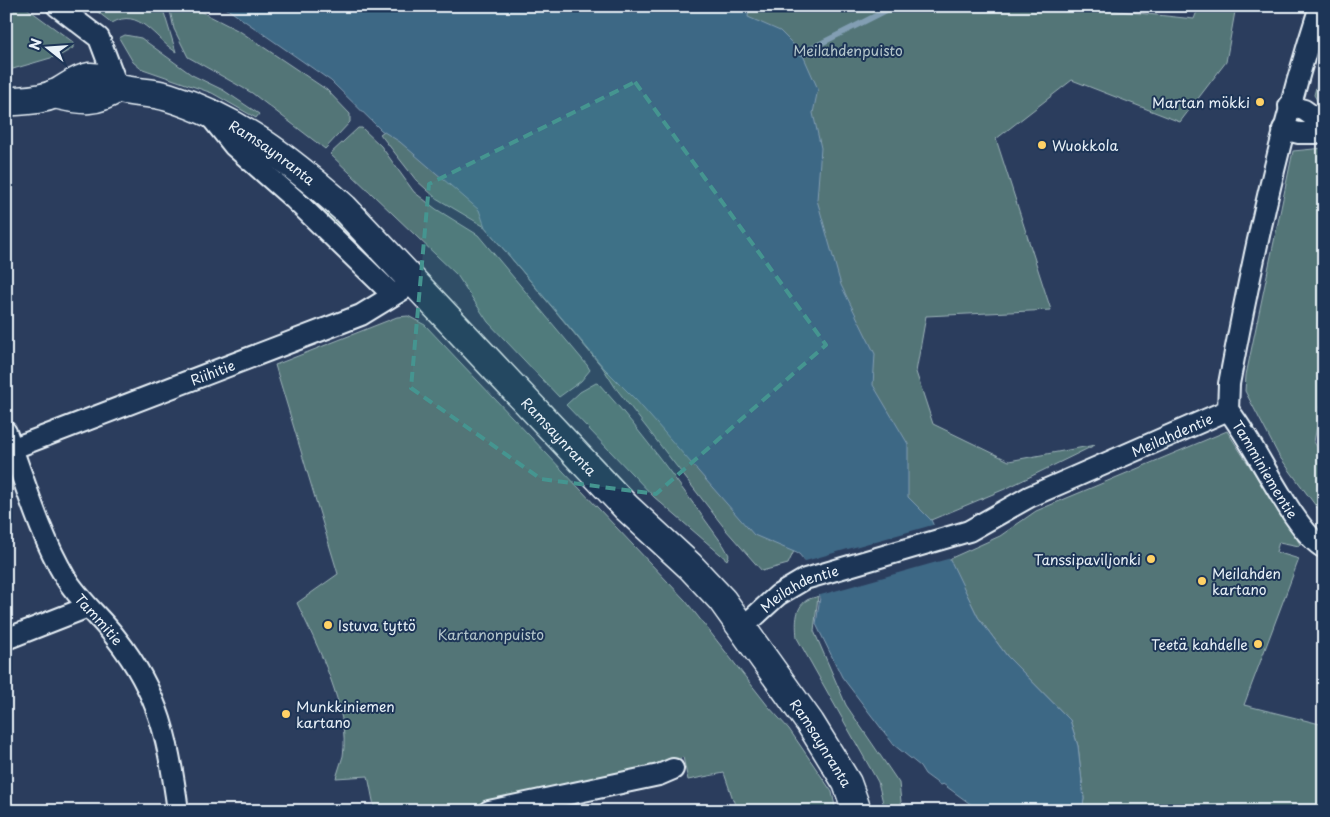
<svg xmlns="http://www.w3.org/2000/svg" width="1330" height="817" font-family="'Playpen Sans',sans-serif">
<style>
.green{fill:#527577;stroke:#9db3b8}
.water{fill:#3e6785;stroke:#829eb3}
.pier{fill:#2b3d5d}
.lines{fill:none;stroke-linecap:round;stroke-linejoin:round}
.stream{stroke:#829eb3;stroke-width:5.5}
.minor-casing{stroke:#e8f1f8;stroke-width:24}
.secondary-casing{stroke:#e8f1f8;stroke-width:31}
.minor{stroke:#1d3557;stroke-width:20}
.secondary{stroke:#1d3557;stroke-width:28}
.marked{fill:#459590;fill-opacity:0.2;stroke:#459590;stroke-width:4;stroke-dasharray:10 6;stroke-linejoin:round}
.poi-dot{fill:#ffd166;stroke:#1d3557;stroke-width:2}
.labels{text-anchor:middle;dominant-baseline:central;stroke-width:4;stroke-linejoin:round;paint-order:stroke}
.park-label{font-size:14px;fill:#b4c6cb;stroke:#1d3557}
.poi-label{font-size:14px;fill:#e8f1f8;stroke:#1d3557;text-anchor:start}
.street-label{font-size:14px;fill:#e8f1f8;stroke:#1d3557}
</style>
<rect width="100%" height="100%" fill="#2b3d5d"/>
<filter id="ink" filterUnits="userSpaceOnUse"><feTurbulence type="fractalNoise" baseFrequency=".02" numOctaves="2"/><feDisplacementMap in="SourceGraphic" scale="10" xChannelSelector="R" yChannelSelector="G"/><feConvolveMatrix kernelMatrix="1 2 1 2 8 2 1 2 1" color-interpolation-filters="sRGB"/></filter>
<g filter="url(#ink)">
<path class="green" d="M 6,6 L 24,6 L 73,42 L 73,48 L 61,55 L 6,71 Z
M 90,6 L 162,6 L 176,52 C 154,38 139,7 112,23 Z
M 169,6 L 190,6 L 241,32 L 327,90 L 350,114 L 350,122 L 325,149 L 252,93 L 188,57 L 174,29 Z
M 574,6 L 1110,6 L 1110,10 L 1194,19 L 1199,6 L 1236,6 L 1226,62 L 1180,122 L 1072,80 L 996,139 L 1051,310 L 926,316 L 916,372 L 933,424 L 1009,461 L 1095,445 L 1005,489 L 931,520 L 908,497 Z
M 125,35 L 141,38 L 192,75 L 223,90 L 259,114 L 256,118 L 212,93 L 140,68 L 133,62 L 119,38 Z
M 1324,56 L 1324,112 L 1314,95 Z
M 415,121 L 794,551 L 788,564 L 762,571 L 726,530 L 615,387 L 603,368 L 485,227 L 436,198 L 416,180 L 380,134 L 391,126 Z
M 358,128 L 362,128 L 381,146 L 414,192 L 436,209 L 478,235 L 587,365 L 590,370 L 581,381 L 559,397 L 488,322 L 457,275 L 330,154 Z
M 239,140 L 308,190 L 389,275 L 385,274 Z
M 1324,148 L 1324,203 L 1322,211 L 1324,212 L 1324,389 L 1314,442 L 1324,457 L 1324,517 L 1279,456 L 1245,391 L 1246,375 L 1293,151 Z
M 408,316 L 425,325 L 685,600 L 768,706 L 789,729 L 832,792 L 836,811 L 737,811 L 724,773 L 688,780 L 683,757 L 658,769 L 492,803 L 466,811 L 375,811 L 368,776 L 336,778 C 338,771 341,763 343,756 C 351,711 316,643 297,603 L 338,574 L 275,365 L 397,317 Z
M 596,383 L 599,384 C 645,435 684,491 724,546 L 729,555 L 727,560 L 654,497 L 566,405 L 580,392 Z
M 1227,431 L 1300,544 L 1299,546 L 1279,542 L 1276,552 L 1299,559 L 1244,705 L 1324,725 L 1324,811 L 1082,811 L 1084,799 L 1078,746 L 1070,720 L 1007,656 L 978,617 L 949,559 L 1000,536 L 1036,511 Z
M 818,596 L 814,631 L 846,705 L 899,783 L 902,811 L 885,811 L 878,782 L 797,638 C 796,626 794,608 807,600 C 810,598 815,598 818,596 Z"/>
<path class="water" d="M 223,6 L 749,6 L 748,17 L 780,31 L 802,53 L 818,89 L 813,113 L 821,148 L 817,200 L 841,285 L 875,354 L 873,385 L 908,444 L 908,497 L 931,520 L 978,617 L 1007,656 L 1070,720 L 1078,746 L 1084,799 L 1082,811 L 980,811 L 943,784 L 940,785 L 925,774 L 920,766 L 894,745 L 842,677 L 816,624 L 820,597 L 804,560 L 799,554 L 754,535 L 636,400 L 604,368 L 485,227 L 479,210 L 400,142 L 381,130 L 331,81 Z"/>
<path class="pier" d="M 936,524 L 951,558 L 817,596 L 802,562 Z"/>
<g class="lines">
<path class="stream" d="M 802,53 L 895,6"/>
<defs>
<g id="minor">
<path d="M 57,6 L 99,38 L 118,88"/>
<path d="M 1289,106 L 1304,110 L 1324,124"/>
<path d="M 210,116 L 234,146 L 294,199 L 393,295"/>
<path d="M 1283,129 L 1299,133 L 1324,133"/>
<path id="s1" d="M 1228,410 C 1254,441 1294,532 1324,548"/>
<path id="s2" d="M 6,432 C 25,481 38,531 65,577 C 79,600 100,617 116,638 C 160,694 169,742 178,811"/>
<path id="s3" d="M 6,451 L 361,315 L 415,282"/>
<path id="s4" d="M 742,628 L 778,595 L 805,579 L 969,531 L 1029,497 L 1228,410 L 1229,384 C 1253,256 1280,130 1320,6"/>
<path d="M 6,639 L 88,607"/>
<path d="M 489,811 L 659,775 L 673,769"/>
</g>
<g id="secondary">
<path d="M 54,94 C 82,100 93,104 118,88"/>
<path id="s5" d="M 6,102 C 22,100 39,101 55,94 C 66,89 76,79 89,77 C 102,76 107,85 120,89 C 135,93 152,92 168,97 C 237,118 291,161 344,208 L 626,507 L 690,566 L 722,600 L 810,723 L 847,783 L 857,811"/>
</g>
</defs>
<use href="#minor" class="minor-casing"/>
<use href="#secondary" class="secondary-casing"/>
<use href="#minor" class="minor"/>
<use href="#secondary" class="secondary"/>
</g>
</g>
<path class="marked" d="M 635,82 L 826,345 L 656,494 L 541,479 L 411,388 L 429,184 Z"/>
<g class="poi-dot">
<circle cx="1260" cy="102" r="5"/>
<circle cx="1042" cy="145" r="5"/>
<circle cx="1151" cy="559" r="5"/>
<circle cx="1202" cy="581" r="5"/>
<circle cx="328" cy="625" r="5"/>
<circle cx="1258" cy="644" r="5"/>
<circle cx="286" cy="714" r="5"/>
</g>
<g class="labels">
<g class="park-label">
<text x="848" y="50">Meilahdenpuisto</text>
<text x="491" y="634">Kartanonpuisto</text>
</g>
<g class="poi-label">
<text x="1250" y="102" text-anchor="end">Martan mökki</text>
<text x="1052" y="145">Wuokkola</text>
<text x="1141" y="559" text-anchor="end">Tanssipaviljonki</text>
<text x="1212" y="573">Meilahden<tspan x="1212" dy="16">kartano</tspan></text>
<text x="338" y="625">Istuva tyttö</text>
<text x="1248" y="644" text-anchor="end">Teetä kahdelle</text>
<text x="296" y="706">Munkkiniemen<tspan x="296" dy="16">kartano</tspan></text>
</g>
<g class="street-label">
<text stroke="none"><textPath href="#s5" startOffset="289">Ramsaynranta</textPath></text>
<text stroke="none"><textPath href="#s3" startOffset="221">Riihitie</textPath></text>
<text stroke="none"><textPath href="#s4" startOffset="476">Meilahdentie</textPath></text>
<text stroke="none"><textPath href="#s5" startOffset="694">Ramsaynranta</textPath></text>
<text stroke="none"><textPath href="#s1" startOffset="70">Tamminiementie</textPath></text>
<text stroke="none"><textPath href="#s4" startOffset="71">Meilahdentie</textPath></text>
<text stroke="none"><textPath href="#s2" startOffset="211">Tammitie</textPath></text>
<text stroke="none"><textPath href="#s5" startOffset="1099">Ramsaynranta</textPath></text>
</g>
</g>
<rect width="1330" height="817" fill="none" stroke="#1d3557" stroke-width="25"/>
<rect x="12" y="12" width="1305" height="792" fill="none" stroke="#e8f1f8" stroke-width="2" filter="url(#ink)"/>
<g transform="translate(48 48) rotate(287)" stroke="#1d3557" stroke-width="4" paint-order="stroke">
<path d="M0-4L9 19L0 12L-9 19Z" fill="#e8f1f8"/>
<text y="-8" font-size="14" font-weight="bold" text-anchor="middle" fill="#e8f1f8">N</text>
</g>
</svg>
